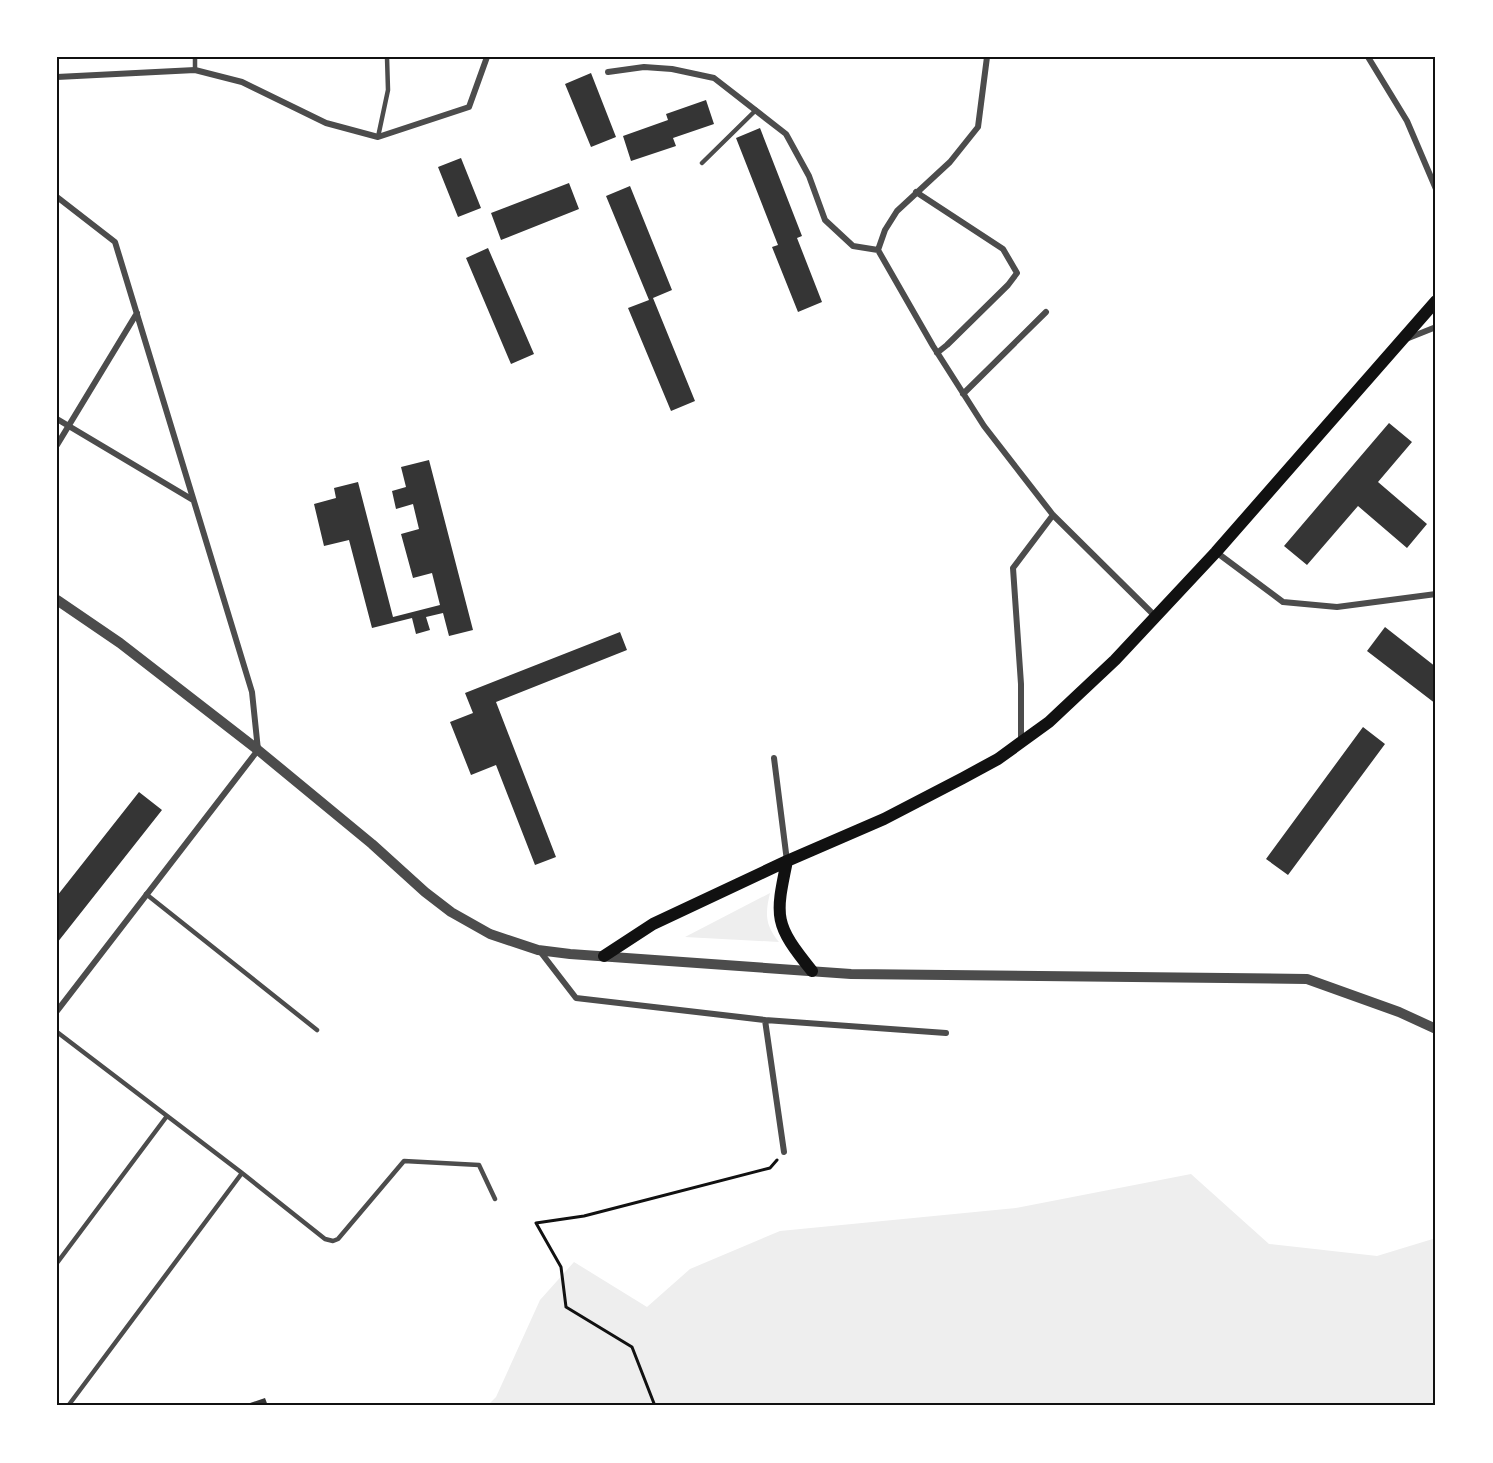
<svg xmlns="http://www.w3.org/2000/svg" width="1493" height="1463" font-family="'Varela Round',sans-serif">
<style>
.green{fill:#eee}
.building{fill:#353535}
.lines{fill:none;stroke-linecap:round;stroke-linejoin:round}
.path{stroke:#111;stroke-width:3}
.service{stroke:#4c4c4c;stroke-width:4.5}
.minor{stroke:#4c4c4c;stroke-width:6}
.tertiary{stroke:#4c4c4c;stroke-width:10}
.secondary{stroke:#111;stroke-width:12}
.neatline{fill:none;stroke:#111;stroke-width:2}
</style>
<rect width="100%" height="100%" fill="#fff"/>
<path class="green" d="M 770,893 C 765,914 765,925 779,942 L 685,937 Z
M 1191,1174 L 1269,1244 L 1377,1256 L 1436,1238 L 1436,1406 L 487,1406 L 496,1397 L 540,1300 L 574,1262 L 647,1307 L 690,1269 L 780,1231 L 1016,1208 Z"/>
<path class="building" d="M 591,73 L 616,137 L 591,147 L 565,84 Z
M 706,100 L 714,124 L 673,138 L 676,146 L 631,161 L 623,136 L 668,120 L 666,114 Z
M 760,128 L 802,236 L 797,238 L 822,302 L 798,312 L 772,247 L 778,245 L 736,138 Z
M 461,158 L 481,208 L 458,217 L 438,167 Z
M 569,183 L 579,209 L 501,240 L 491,213 Z
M 630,186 L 672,290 L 653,298 L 695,401 L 671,411 L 628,308 L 649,300 L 606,196 Z
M 488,248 L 534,354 L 511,364 L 466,258 Z
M 1389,423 L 1412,442 L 1378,482 L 1427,524 L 1407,548 L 1358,506 L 1307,565 L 1284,546 Z
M 429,460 L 473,630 L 449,636 L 443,613 L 426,617 L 430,630 L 416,634 L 412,618 L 372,628 L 349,540 L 324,546 L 314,504 L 336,498 L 334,488 L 358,482 L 393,617 L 440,605 L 432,573 L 413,578 L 401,534 L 419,529 L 413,504 L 396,509 L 392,491 L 406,487 L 401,467 Z
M 1385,627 L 1436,667 L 1436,704 L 1367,651 Z
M 620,632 L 627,650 L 496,702 L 556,857 L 535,865 L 496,765 L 471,775 L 450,722 L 473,713 L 465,693 Z
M 1363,727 L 1385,744 L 1288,875 L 1266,859 Z
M 139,792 L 162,810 L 57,943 L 57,896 Z
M 265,1398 L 268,1406 L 241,1406 Z"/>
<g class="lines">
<path class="path" d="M 655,1406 L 632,1347 L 566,1307 L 561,1267 L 536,1223 L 584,1216 L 770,1168 L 777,1160"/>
<path class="service" d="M 195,70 L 195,57
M 378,137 L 388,90 L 387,57
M 702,163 L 756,110
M 146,894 L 317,1030
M 57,1032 L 242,1173 L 325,1239 L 333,1241 L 338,1239 L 404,1161 L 479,1165 L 495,1199
M 57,1263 L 167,1116
M 68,1406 L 242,1173"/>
<path class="minor" d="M 987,57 L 978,127 L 950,162 L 897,211 L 885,230 L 878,250 L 933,346 L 984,426 L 1053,515 L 1156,617
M 1368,57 L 1407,121 L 1436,189
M 608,72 L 644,67 L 672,69 L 714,78 L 786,134 L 809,176 L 825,220 L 853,246 L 878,250
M 57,77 L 195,70 L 242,82 L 326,123 L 378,137 L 469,107 L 487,57
M 916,192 L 1003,249 L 1017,273 L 1008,285 L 947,345 L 937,353
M 57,197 L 115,242 L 252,692 L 258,750 L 57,1011
M 1406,339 L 1436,327
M 963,394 L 1046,312
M 57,419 L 193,500
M 57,445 L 137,313
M 1216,552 L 1283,602 L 1337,607 L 1436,594
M 1021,743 L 1021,684 L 1013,568 L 1053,515
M 774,758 L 787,861
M 539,950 L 576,998 L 765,1020 L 784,1152
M 765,1020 L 946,1033"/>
<path class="tertiary" d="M 57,600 L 120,643 L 258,750 L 372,844 L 425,892 L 451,912 L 490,934 L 538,950 L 570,954 L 851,974 L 1307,979 L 1399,1012 L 1436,1029"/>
<path class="secondary" d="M 787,861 C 775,918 774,924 812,971
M 604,956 L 653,924 L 787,861 L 884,819 L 963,778 L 998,759 L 1049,722 L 1115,660 L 1216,552 L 1436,301"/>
</g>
<rect width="1493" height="1463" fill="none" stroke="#ffffff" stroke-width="117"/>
<rect x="58" y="58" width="1376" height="1346" class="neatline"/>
</svg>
